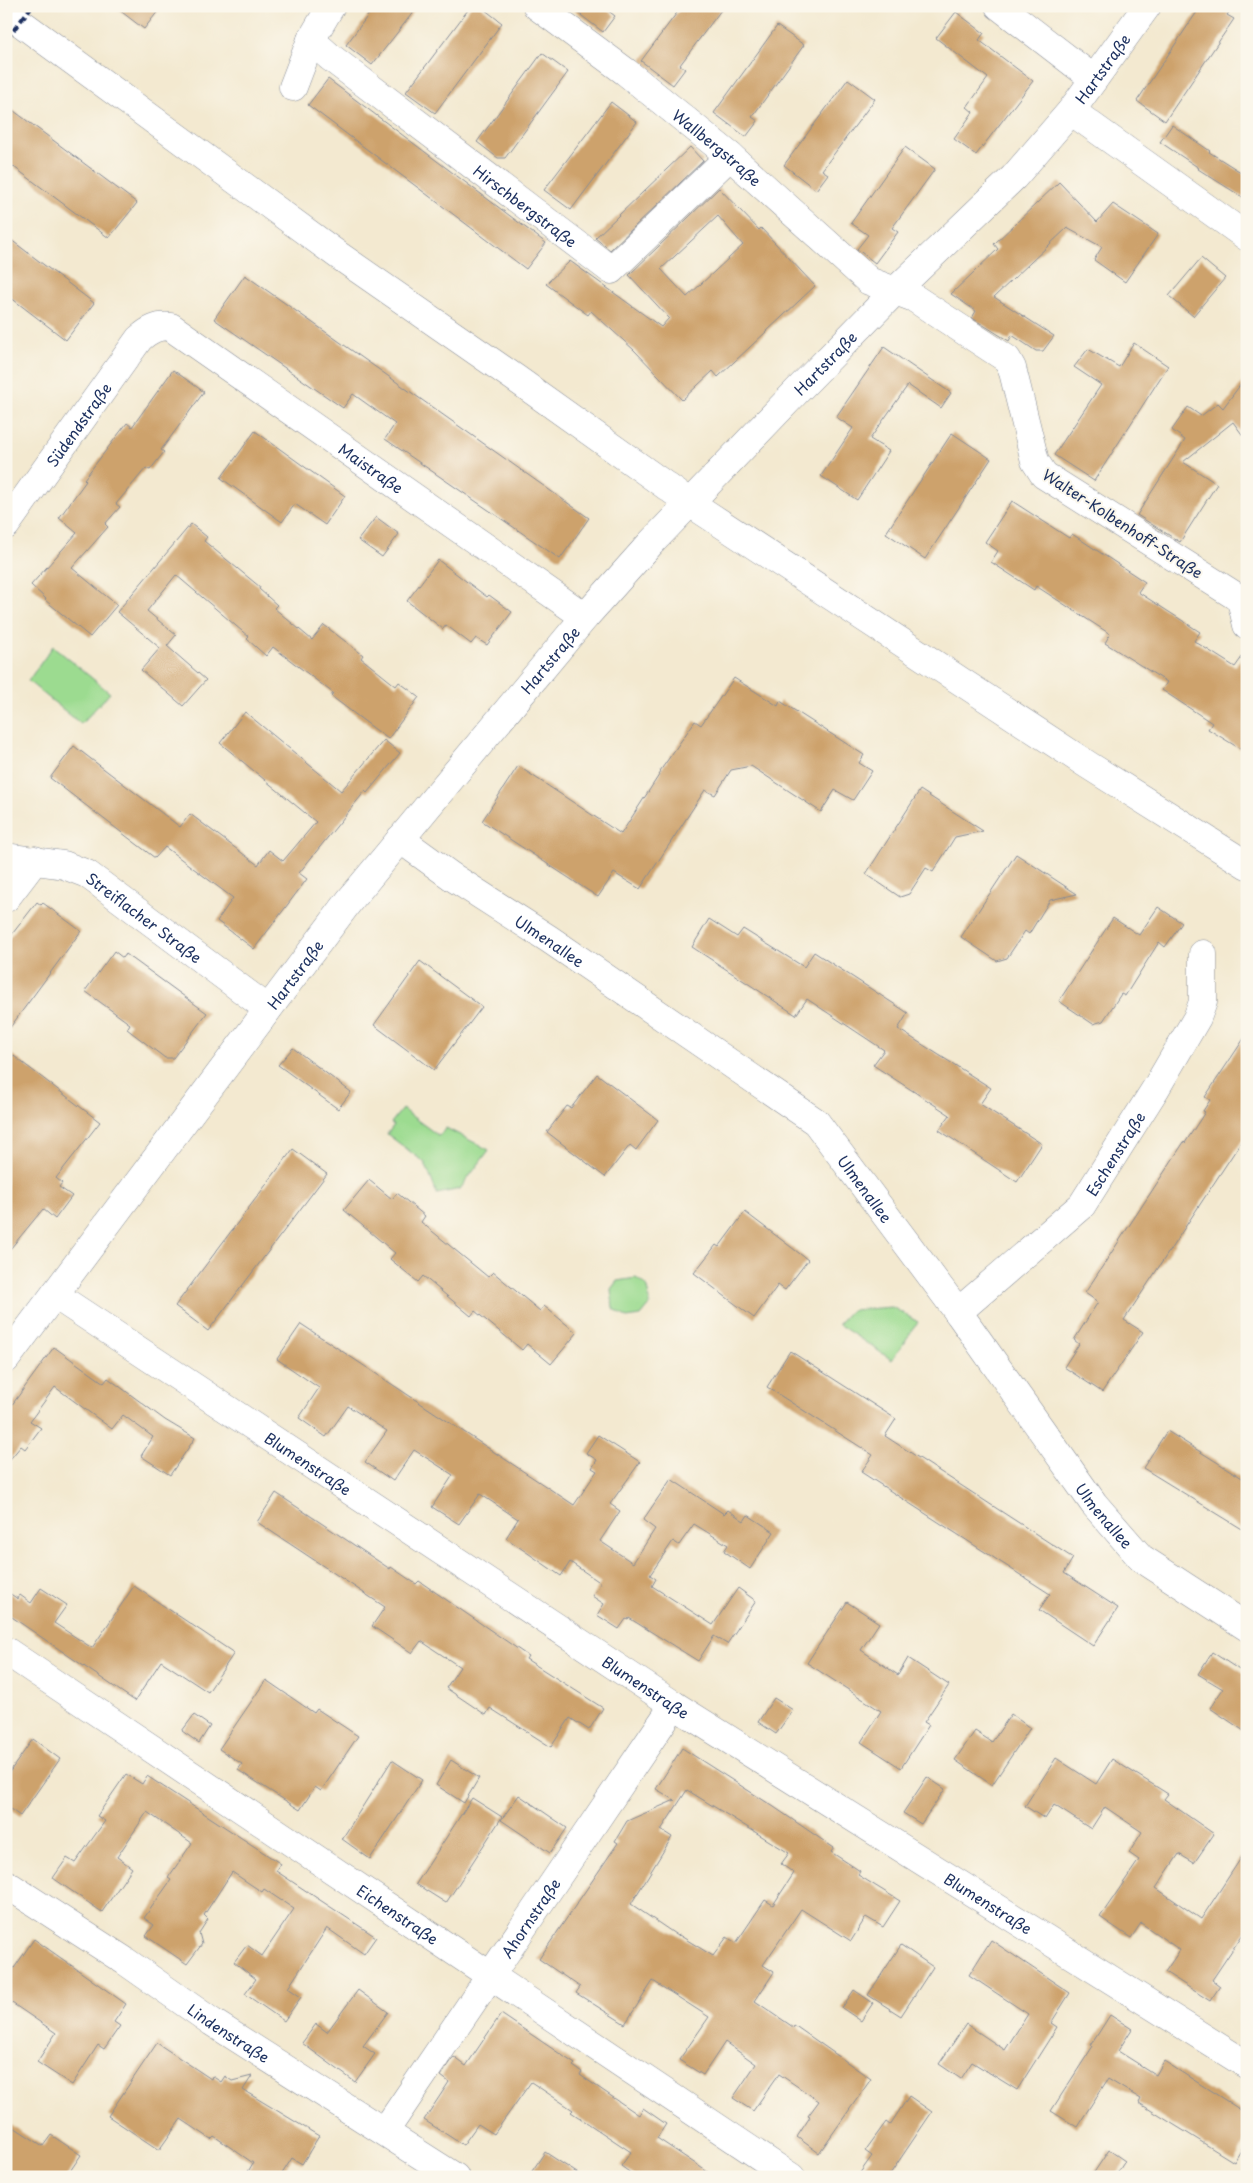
<svg xmlns="http://www.w3.org/2000/svg" width="1253" height="2183" font-family="'Playpen Sans',sans-serif">
<style>
.green{fill:#9cdb90;stroke:#5c8577}
.building{fill:#cda26c;fill-rule:evenodd}
.lines{fill:none;stroke-linecap:round;stroke-linejoin:round}
.minor-casing{stroke:#878c97;stroke-width:29}
.major-casing{stroke:#878c97;stroke-width:29}
.minor{stroke:#fff;stroke-width:28}
.major{stroke:#fff;stroke-width:28}
.rail{stroke:#1b2f5e;stroke-width:4;stroke-dasharray:8 4;stroke-linecap:butt}
.labels{text-anchor:middle;dominant-baseline:central;stroke-width:4;stroke-linejoin:round;paint-order:stroke}
.street-label{font-size:15px;fill:#1b2f5e;stroke:#fbf7ec}
</style>
<rect width="100%" height="100%" fill="#fbf7ec"/>
<filter id="ink" filterUnits="userSpaceOnUse"><feTurbulence type="fractalNoise" baseFrequency=".02" numOctaves="2"/><feDisplacementMap in="SourceGraphic" scale="10" xChannelSelector="R" yChannelSelector="G"/><feConvolveMatrix kernelMatrix="1 2 1 2 8 2 1 2 1" color-interpolation-filters="sRGB"/></filter>
<filter id="wash" filterUnits="userSpaceOnUse"><feTurbulence type="fractalNoise" baseFrequency=".0096" numOctaves="4" result="noise"/><feDisplacementMap in="SourceGraphic" scale="20" xChannelSelector="R" yChannelSelector="G"/><feGaussianBlur stdDeviation="1.12" result="paint"/><feColorMatrix in="noise" values="0 0 0 0 0 0 0 0 0 0 0 0 0 0 0 0 0 1.4 0 .05"/><feComposite in="paint" operator="in"/></filter>
<g filter="url(#wash)">
<rect width="100%" height="100%" fill="#f3e9d0"/>
<path class="green" d="M 53,646 L 110,693 L 81,724 L 28,681 Z
M 402,1109 L 439,1136 L 446,1128 L 489,1150 L 460,1189 L 437,1194 L 425,1163 L 387,1134 L 394,1125 L 391,1123 Z
M 636,1278 L 647,1286 L 650,1305 L 641,1316 L 627,1318 L 613,1308 L 611,1289 L 617,1281 Z
M 892,1307 L 918,1322 L 892,1360 L 838,1324 L 851,1310 Z"/>
<g id="blocks">
<path class="building" d="M 114,6 L 162,6 L 144,29 Z
M 375,6 L 418,6 L 372,65 L 346,45 Z
M 471,6 L 480,6 L 502,23 L 435,113 L 406,92 Z
M 569,6 L 602,6 L 615,16 L 603,32 Z
M 682,6 L 724,6 L 680,65 L 685,69 L 673,85 L 641,61 Z
M 1201,6 L 1233,6 L 1227,15 L 1234,19 L 1165,121 L 1137,101 Z
M 956,12 L 984,33 L 979,40 L 1033,81 L 976,155 L 954,139 L 973,112 L 967,107 L 988,78 L 936,38 Z
M 777,26 L 804,45 L 752,117 L 758,121 L 746,137 L 714,113 Z
M 542,53 L 568,72 L 505,158 L 498,158 L 477,142 Z
M 328,79 L 546,243 L 526,269 L 308,105 Z
M 848,79 L 875,99 L 822,170 L 828,174 L 816,190 L 784,165 Z
M 611,102 L 637,122 L 571,210 L 544,190 Z
M 6,105 L 137,203 L 109,238 L 6,161 Z
M 1172,125 L 1210,151 L 1209,152 L 1247,176 L 1247,200 L 1198,169 L 1199,168 L 1160,142 Z
M 690,147 L 703,161 L 610,250 L 595,238 Z
M 905,147 L 935,169 L 892,228 L 898,232 L 875,263 L 857,249 L 868,235 L 851,223 Z
M 1059,182 L 1097,222 L 1113,204 L 1158,234 L 1125,282 L 1094,260 L 1102,247 L 1067,228 L 994,297 L 1054,336 L 1043,351 L 1036,351 L 1012,335 L 1009,341 L 972,318 L 976,311 L 951,294 L 998,249 L 994,244 Z
M 719,188 L 759,230 L 761,228 L 815,286 L 718,377 L 713,371 L 682,400 L 634,350 L 591,311 L 588,315 L 546,284 L 570,261 L 661,327 L 669,318 L 629,275 ZM 718,216 L 743,245 L 687,297 L 661,269 Z
M 6,236 L 94,303 L 66,340 L 6,294 Z
M 1201,258 L 1225,278 L 1193,316 L 1169,296 Z
M 245,275 L 589,518 L 560,559 L 385,439 L 395,424 L 353,394 L 343,408 L 214,319 Z
M 1134,343 L 1168,366 L 1094,481 L 1054,455 L 1101,385 L 1074,367 L 1088,349 L 1119,367 Z
M 884,347 L 951,393 L 941,408 L 908,385 L 870,439 L 889,451 L 857,500 L 821,476 L 853,428 L 836,417 Z
M 173,370 L 204,392 L 161,450 L 164,452 L 150,470 L 146,468 L 116,504 L 120,507 L 105,524 L 108,527 L 72,568 L 117,605 L 90,637 L 45,600 L 46,599 L 31,585 L 77,533 L 59,518 L 86,481 L 84,479 L 127,423 L 132,427 Z
M 1247,376 L 1247,441 L 1233,422 L 1183,462 L 1217,484 L 1180,542 L 1137,515 L 1185,440 L 1172,430 L 1188,407 L 1201,416 L 1218,403 L 1223,408 Z
M 255,431 L 345,496 L 325,525 L 295,504 L 282,522 L 221,478 Z
M 952,433 L 991,459 L 925,559 L 886,533 Z
M 1012,501 L 1069,538 L 1072,534 L 1145,582 L 1138,592 L 1200,632 L 1194,641 L 1235,667 L 1247,650 L 1247,753 L 1208,729 L 1212,723 L 1162,690 L 1167,682 L 1105,643 L 1110,634 L 1036,586 L 1034,590 L 991,562 L 998,551 L 985,542 Z
M 376,517 L 399,534 L 382,557 L 358,540 Z
M 191,524 L 207,537 L 204,541 L 260,587 L 259,589 L 277,605 L 274,608 L 312,640 L 324,625 L 363,655 L 361,658 L 396,686 L 399,682 L 419,697 L 388,739 L 331,696 L 333,693 L 273,647 L 266,656 L 247,639 L 249,637 L 176,575 L 147,611 L 176,635 L 167,646 L 206,680 L 183,706 L 141,670 L 160,648 L 117,612 Z
M 438,560 L 487,597 L 489,595 L 512,612 L 487,645 L 476,638 L 471,644 L 446,625 L 443,629 L 407,601 Z
M 734,678 L 778,706 L 780,701 L 864,755 L 859,763 L 872,771 L 853,800 L 835,790 L 821,812 L 751,766 L 731,770 L 715,795 L 705,790 L 640,889 L 614,873 L 598,897 L 482,821 L 518,766 L 621,834 L 661,772 L 660,771 L 695,721 L 701,725 Z
M 245,712 L 341,791 L 384,740 L 400,753 L 367,793 L 365,791 L 299,873 L 307,879 L 254,949 L 217,921 L 233,898 L 165,847 L 155,858 L 50,778 L 74,746 L 180,827 L 190,814 L 258,865 L 269,850 L 283,861 L 316,822 L 220,743 Z
M 920,790 L 983,831 L 955,837 L 933,872 L 926,868 L 909,894 L 900,897 L 866,874 Z
M 1016,854 L 1077,894 L 1050,900 L 1029,934 L 1025,931 L 1007,958 L 997,961 L 961,937 Z
M 37,902 L 41,905 L 43,903 L 81,931 L 6,1033 L 6,942 Z
M 1158,907 L 1182,923 L 1165,947 L 1159,942 L 1125,996 L 1121,994 L 1103,1021 L 1093,1024 L 1059,1001 L 1113,918 L 1139,935 Z
M 709,919 L 737,937 L 743,929 L 804,967 L 814,952 L 908,1013 L 898,1029 L 991,1088 L 980,1104 L 1042,1144 L 1017,1182 L 939,1130 L 950,1115 L 873,1065 L 884,1050 L 807,999 L 796,1015 L 692,947 Z
M 114,951 L 123,958 L 126,954 L 207,1013 L 173,1058 L 165,1058 L 127,1029 L 130,1024 L 85,991 Z
M 420,961 L 482,1007 L 434,1070 L 374,1025 Z
M 1247,1034 L 1247,1133 L 1124,1320 L 1143,1332 L 1102,1392 L 1064,1367 L 1079,1344 L 1074,1340 L 1098,1302 L 1085,1293 L 1184,1142 L 1185,1143 L 1205,1112 L 1203,1111 L 1210,1100 L 1205,1097 Z
M 293,1048 L 351,1092 L 338,1109 L 278,1065 Z
M 6,1050 L 100,1122 L 56,1178 L 62,1183 L 59,1187 L 72,1196 L 55,1219 L 43,1209 L 6,1254 Z
M 597,1074 L 658,1120 L 636,1150 L 630,1145 L 605,1177 L 547,1132 L 567,1106 L 571,1108 Z
M 293,1149 L 327,1174 L 208,1331 L 175,1306 Z
M 369,1180 L 392,1199 L 397,1193 L 425,1216 L 421,1222 L 488,1277 L 493,1272 L 540,1311 L 544,1306 L 577,1333 L 551,1364 L 527,1344 L 522,1350 L 475,1311 L 471,1316 L 423,1276 L 418,1282 L 390,1259 L 395,1253 L 344,1210 Z
M 745,1212 L 808,1260 L 785,1290 L 778,1285 L 754,1318 L 694,1273 L 716,1245 L 719,1247 Z
M 301,1324 L 574,1505 L 597,1471 L 592,1468 L 597,1460 L 586,1453 L 598,1435 L 640,1462 L 610,1504 L 620,1511 L 600,1541 L 633,1563 L 655,1529 L 643,1520 L 671,1479 L 724,1514 L 728,1510 L 744,1521 L 748,1515 L 774,1532 L 750,1569 L 724,1551 L 728,1545 L 694,1524 L 679,1545 L 673,1541 L 650,1575 L 656,1579 L 652,1586 L 713,1625 L 738,1588 L 756,1601 L 727,1644 L 714,1636 L 698,1661 L 629,1618 L 628,1620 L 626,1619 L 619,1629 L 597,1615 L 604,1604 L 592,1596 L 601,1583 L 570,1562 L 561,1576 L 506,1538 L 518,1519 L 480,1494 L 459,1524 L 432,1507 L 453,1475 L 433,1462 L 414,1450 L 393,1481 L 365,1462 L 387,1431 L 348,1406 L 326,1437 L 299,1418 L 319,1388 L 277,1359 Z
M 54,1347 L 104,1383 L 108,1378 L 165,1420 L 195,1438 L 170,1475 L 141,1456 L 153,1437 L 123,1415 L 112,1429 L 55,1387 L 30,1421 L 41,1428 L 25,1449 L 21,1446 L 6,1464 L 6,1413 Z
M 790,1351 L 896,1419 L 885,1436 L 1073,1558 L 1064,1573 L 1118,1608 L 1093,1646 L 1039,1610 L 1050,1594 L 861,1472 L 873,1455 L 767,1387 Z
M 1167,1431 L 1247,1481 L 1247,1532 L 1143,1468 Z
M 276,1493 L 390,1569 L 391,1567 L 416,1584 L 419,1581 L 528,1656 L 526,1659 L 603,1708 L 589,1730 L 570,1718 L 551,1747 L 490,1708 L 486,1715 L 446,1688 L 460,1667 L 421,1641 L 412,1653 L 372,1626 L 385,1607 L 257,1522 Z
M 134,1586 L 234,1653 L 208,1692 L 161,1661 L 135,1701 L 6,1613 L 6,1591 L 18,1599 L 20,1595 L 31,1603 L 41,1588 L 67,1605 L 54,1623 L 92,1648 Z
M 847,1602 L 879,1623 L 861,1650 L 898,1675 L 908,1658 L 949,1685 L 924,1722 L 929,1725 L 901,1768 L 861,1742 L 881,1711 L 807,1663 Z
M 1212,1652 L 1247,1675 L 1247,1733 L 1210,1708 L 1223,1689 L 1198,1674 Z
M 266,1680 L 314,1713 L 317,1709 L 358,1736 L 321,1791 L 315,1787 L 300,1810 L 238,1770 L 242,1764 L 219,1749 Z
M 774,1698 L 793,1710 L 776,1734 L 758,1722 Z
M 1011,1714 L 1030,1728 L 992,1785 L 955,1760 L 975,1731 L 992,1742 Z
M 194,1715 L 210,1726 L 199,1743 L 182,1731 Z
M 33,1739 L 60,1759 L 20,1816 L 6,1806 L 6,1777 Z
M 682,1748 L 774,1807 L 834,1848 L 831,1852 L 860,1871 L 858,1875 L 900,1901 L 883,1927 L 866,1917 L 851,1941 L 801,1909 L 763,1965 L 774,1972 L 755,2001 L 793,2027 L 794,2025 L 871,2079 L 819,2153 L 797,2137 L 810,2117 L 808,2116 L 819,2101 L 779,2074 L 753,2111 L 733,2098 L 756,2064 L 725,2042 L 703,2075 L 679,2060 L 709,2017 L 653,1981 L 625,2024 L 576,1993 L 580,1987 L 539,1959 L 618,1843 L 615,1841 L 627,1821 L 675,1800 L 656,1789 ZM 687,1790 L 789,1853 L 781,1864 L 794,1873 L 773,1905 L 765,1900 L 736,1943 L 727,1937 L 713,1956 L 679,1935 L 678,1936 L 631,1904 L 672,1837 L 661,1830 Z
M 1056,1758 L 1096,1784 L 1112,1759 L 1168,1794 L 1164,1799 L 1214,1834 L 1194,1863 L 1179,1854 L 1156,1888 L 1201,1919 L 1247,1849 L 1247,1928 L 1212,1980 L 1220,1986 L 1210,2001 L 1165,1972 L 1180,1950 L 1141,1923 L 1131,1938 L 1100,1917 L 1139,1860 L 1129,1853 L 1142,1832 L 1105,1807 L 1091,1829 L 1054,1805 L 1045,1819 L 1025,1806 Z
M 392,1760 L 422,1780 L 370,1859 L 342,1839 Z
M 451,1760 L 479,1778 L 464,1803 L 436,1785 Z
M 126,1774 L 142,1784 L 147,1776 L 281,1864 L 276,1871 L 376,1937 L 364,1954 L 327,1928 L 288,1988 L 301,1997 L 284,2021 L 245,1994 L 256,1979 L 234,1962 L 247,1945 L 262,1956 L 294,1909 L 264,1889 L 262,1892 L 232,1872 L 204,1915 L 208,1919 L 199,1933 L 202,1944 L 187,1964 L 146,1936 L 154,1925 L 144,1918 L 171,1880 L 168,1878 L 192,1843 L 147,1812 L 117,1857 L 132,1868 L 102,1912 L 53,1878 L 67,1858 L 75,1863 L 105,1821 L 97,1816 Z
M 927,1777 L 945,1789 L 921,1824 L 903,1813 Z
M 519,1795 L 567,1828 L 550,1853 L 501,1820 Z
M 472,1798 L 502,1817 L 446,1903 L 416,1884 Z
M 34,1939 L 126,2004 L 114,2022 L 120,2026 L 104,2049 L 98,2045 L 72,2085 L 37,2062 L 56,2033 L 6,1999 L 6,1980 Z
M 991,1940 L 1070,1993 L 1051,2023 L 1057,2027 L 1017,2090 L 972,2062 L 961,2079 L 939,2064 L 966,2024 L 1005,2050 L 1028,2014 L 969,1975 Z
M 901,1945 L 933,1967 L 901,2016 L 868,1995 Z
M 358,1990 L 388,2012 L 363,2046 L 375,2054 L 355,2082 L 302,2043 L 316,2024 L 327,2032 Z
M 854,1990 L 873,2003 L 861,2021 L 842,2008 Z
M 501,2014 L 575,2064 L 573,2066 L 582,2072 L 580,2075 L 639,2115 L 643,2108 L 666,2124 L 657,2138 L 715,2177 L 636,2177 L 621,2166 L 631,2152 L 571,2112 L 573,2110 L 531,2082 L 494,2134 L 478,2124 L 463,2145 L 424,2120 L 449,2082 L 441,2076 L 454,2057 L 466,2066 Z
M 1110,2015 L 1132,2029 L 1118,2051 L 1156,2075 L 1164,2061 L 1247,2114 L 1247,2140 L 1234,2162 L 1139,2103 L 1141,2099 L 1108,2079 L 1077,2127 L 1051,2111 L 1093,2046 L 1091,2045 Z
M 157,2043 L 211,2079 L 212,2076 L 221,2082 L 225,2076 L 232,2081 L 252,2076 L 243,2090 L 319,2136 L 302,2164 L 292,2158 L 280,2177 L 245,2177 L 253,2163 L 214,2136 L 211,2139 L 181,2119 L 159,2150 L 108,2116 Z
M 909,2096 L 932,2112 L 888,2177 L 857,2177 L 872,2156 L 865,2151 L 886,2122 L 890,2125 Z
M 6,2122 L 43,2146 L 51,2135 L 81,2155 L 66,2177 L 6,2177 Z
M 1109,2150 L 1125,2161 L 1115,2177 L 1091,2177 Z
M 545,2152 L 583,2177 L 528,2177 Z"/>
</g>
</g>
<g filter="url(#ink)">
<use href="#blocks" fill-opacity="0" stroke="#878c97" stroke-width="1"/>
<g class="lines">
<defs>
<g id="minor">
<path id="s1" d="M 537,6 L 626,72 L 730,156 L 869,281 L 914,298 L 1007,359 L 1012,368 L 1035,461 L 1044,475 L 1234,595 L 1241,600 L 1247,625"/>
<path d="M 999,6 L 1094,79"/>
<path id="s2" d="M 311,40 L 330,57 L 611,270 L 730,156"/>
<path d="M 293,87 L 311,40 L 331,6"/>
<path d="M 1071,111 L 1247,237"/>
<path id="s3" d="M 6,525 L 139,339 C 149,330 158,325 171,327 L 585,617"/>
<path id="s4" d="M 400,839 L 451,876 L 549,939 L 816,1122 L 958,1312 L 1094,1504 L 1141,1558 L 1247,1627"/>
<path id="s5" d="M 6,857 L 64,865 L 87,874 L 268,1009"/>
<path d="M 6,898 L 35,860"/>
<path id="s6" d="M 55,1295 L 674,1705 L 1247,2065"/>
<path id="s7" d="M 958,1312 L 1082,1205 L 1156,1088 L 1197,1018 L 1203,1002 L 1203,954"/>
<path id="s8" d="M 6,1359 L 350,900 L 585,617 L 651,543 L 798,390 L 895,291 L 1014,177 L 1071,111 L 1147,6"/>
<path id="s9" d="M 6,1651 L 791,2177"/>
<path id="s10" d="M 6,1884 L 125,1961 L 212,2022 L 455,2177"/>
<path id="s11" d="M 385,2131 L 674,1705"/>
</g>
<path id="major" d="M 6,12 L 338,255 L 515,378 L 690,503 L 1088,765 L 1247,865"/>
</defs>
<use href="#minor" class="minor-casing"/>
<use href="#major" class="major-casing"/>
<use href="#minor" class="minor"/>
<use href="#major" class="major"/>
<path class="rail" d="M 6,15 L 13,6
M 6,40 L 32,6"/>
</g>
</g>
<g class="labels">
<g class="street-label">
<text stroke="none"><textPath href="#s8" startOffset="1696">Hartstraße</textPath></text>
<text stroke="none"><textPath href="#s1" startOffset="229">Wallbergstraße</textPath></text>
<text stroke="none"><textPath href="#s2" startOffset="271">Hirschbergstraße</textPath></text>
<text stroke="none"><textPath href="#s8" startOffset="1291">Hartstraße</textPath></text>
<text stroke="none"><textPath href="#s3" startOffset="124">Südendstraße</textPath></text>
<text stroke="none"><textPath href="#s3" startOffset="509">Maistraße</textPath></text>
<text transform="translate(1123 523) rotate(33)">Walter-Kolbenhoff-Straße</text>
<text stroke="none"><textPath href="#s8" startOffset="886">Hartstraße</textPath></text>
<text stroke="none"><textPath href="#s5" startOffset="155">Streiflacher Straße</textPath></text>
<text stroke="none"><textPath href="#s4" startOffset="181">Ulmenallee</textPath></text>
<text stroke="none"><textPath href="#s8" startOffset="481">Hartstraße</textPath></text>
<text stroke="none"><textPath href="#s7" startOffset="225">Eschenstraße</textPath></text>
<text stroke="none"><textPath href="#s4" startOffset="586">Ulmenallee</textPath></text>
<text stroke="none"><textPath href="#s6" startOffset="304">Blumenstraße</textPath></text>
<text stroke="none"><textPath href="#s4" startOffset="991">Ulmenallee</textPath></text>
<text stroke="none"><textPath href="#s6" startOffset="709">Blumenstraße</textPath></text>
<text stroke="none"><textPath href="#s6" startOffset="1114">Blumenstraße</textPath></text>
<text stroke="none"><textPath href="#s9" startOffset="472">Eichenstraße</textPath></text>
<text stroke="none"><textPath href="#s11" startOffset="258">Ahornstraße</textPath></text>
<text stroke="none"><textPath href="#s10" startOffset="268">Lindenstraße</textPath></text>
</g>
</g>
<rect width="1253" height="2183" fill="none" stroke="#fbf7ec" stroke-width="25"/>
</svg>
